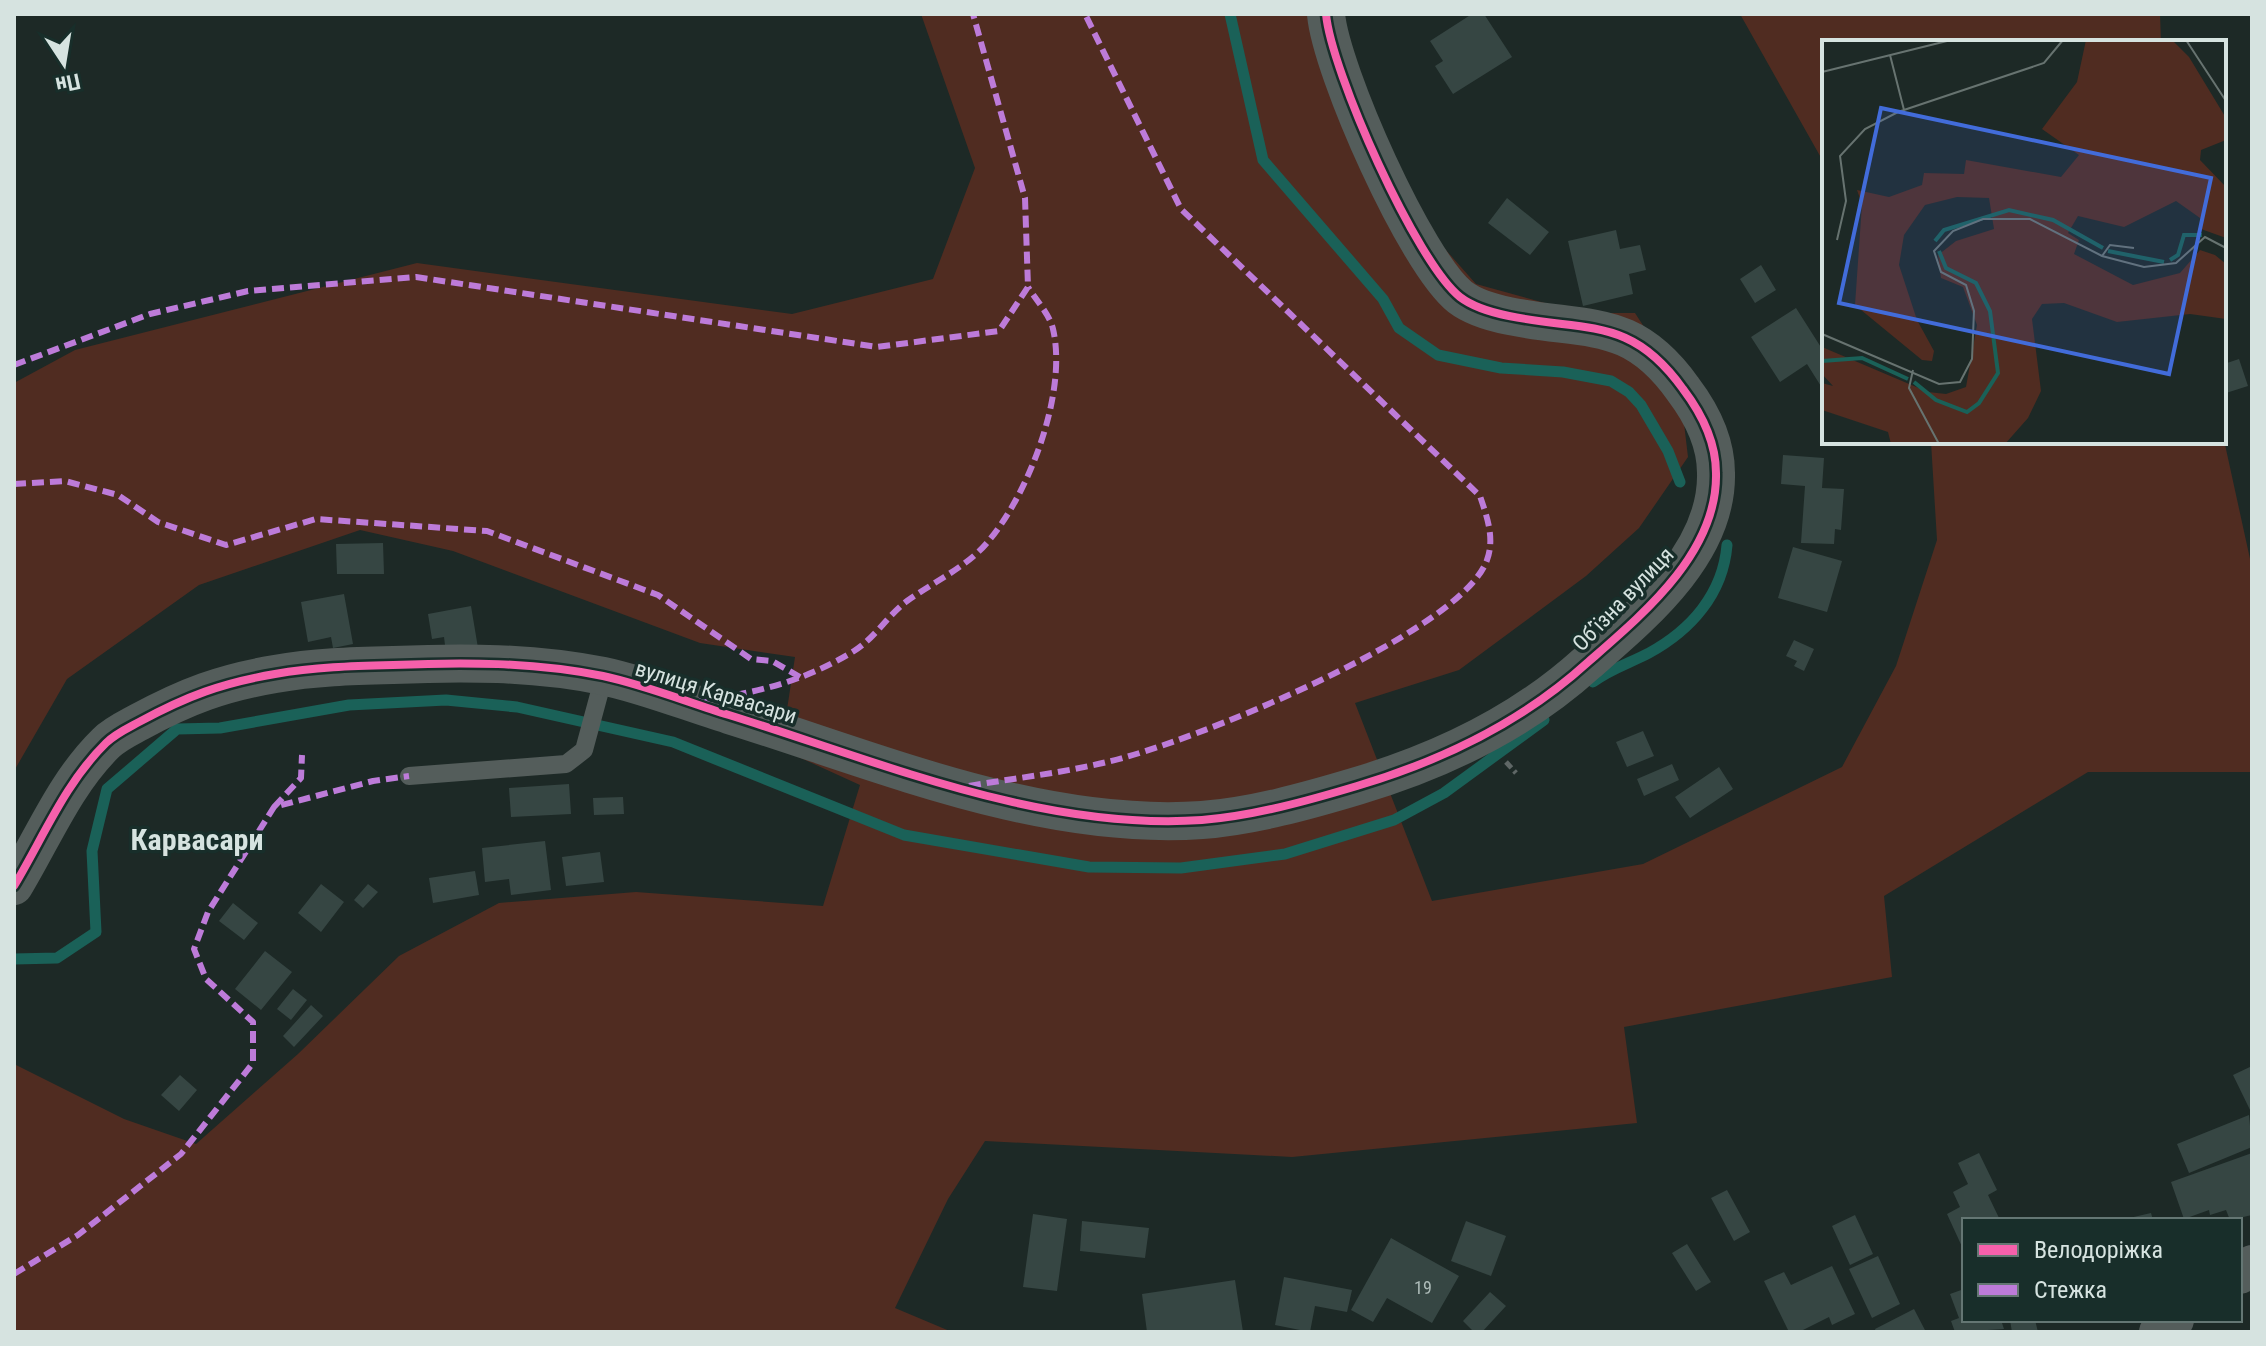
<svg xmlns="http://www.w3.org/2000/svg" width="2266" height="1346" font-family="'Roboto Condensed',sans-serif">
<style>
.green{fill:#502c21}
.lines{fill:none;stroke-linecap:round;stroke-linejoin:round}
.stream{stroke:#1a6158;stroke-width:11}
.building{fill:#364643}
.path{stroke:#5f6766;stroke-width:5;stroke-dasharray:8 4;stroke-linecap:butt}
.lane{stroke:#545d5b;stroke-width:18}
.street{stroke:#545d5b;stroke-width:38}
.quiet{stroke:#bd7bd9;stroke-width:6;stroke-dasharray:12 6;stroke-linecap:butt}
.cycleway-casing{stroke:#182e2a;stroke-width:13}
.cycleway{stroke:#f560ab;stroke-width:8}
.labels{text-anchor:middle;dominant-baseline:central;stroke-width:7;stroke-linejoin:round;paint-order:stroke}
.number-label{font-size:18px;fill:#aebcb9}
.street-label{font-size:22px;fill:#d6e3e0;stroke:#182e2a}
.district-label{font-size:30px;font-weight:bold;fill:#d6e3e0;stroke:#182e2a}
.inset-river{fill:none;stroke:#1a6158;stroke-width:4}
.inset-road{fill:none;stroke:#677370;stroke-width:2}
.view{fill:#426cda;fill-opacity:0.15;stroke:#426cda;stroke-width:4}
.inset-edge{fill:none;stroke:#d6e3e0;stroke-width:4}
</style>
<rect width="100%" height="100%" fill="#1d2926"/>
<path class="green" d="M 921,14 L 1325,14 L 1429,231 L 1476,284 L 1581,313 L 1635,313 L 1679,381 L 1688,457 L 1639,528 L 1586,576 L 1459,670 L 1355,703 L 1432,901 L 1643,864 L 1842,767 L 1896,666 L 1937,540 L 1931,442 L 2224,440 L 2252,568 L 2252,772 L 2088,772 L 1884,896 L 1892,977 L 1624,1027 L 1637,1123 L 1292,1157 L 985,1141 L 948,1199 L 895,1308 L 952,1332 L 14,1332 L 14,1064 L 124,1119 L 196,1144 L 298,1054 L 399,956 L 499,903 L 636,892 L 823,906 L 860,785 L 781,749 L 795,657 L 700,643 L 453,551 L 360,530 L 199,585 L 67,679 L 14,771 L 14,383 L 75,350 L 417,263 L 792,314 L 933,279 L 975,168 Z
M 1740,14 L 2160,14 L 2161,42 L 1824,42 L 1824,163 Z"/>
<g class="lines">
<path class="stream" d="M 1230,14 L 1263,160 L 1383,299 L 1399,328 L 1438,355 L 1501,368 L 1563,372 L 1611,381 L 1629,392 L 1641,405 L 1668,451 L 1680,482
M 1593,682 C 1610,669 1630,663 1649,653 C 1691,630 1723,594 1727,545
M 14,959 L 57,958 L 96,932 L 92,851 L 107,789 L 177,729 L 220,728 L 349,705 L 446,700 L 517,707 L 673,742 L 904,835 L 1089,867 L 1181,868 L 1285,854 L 1394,820 L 1444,793 L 1544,720"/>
</g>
<path class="building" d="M 1472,14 L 1484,14 L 1512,57 L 1453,94 L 1435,66 L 1443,61 L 1430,41 Z
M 1507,198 L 1549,232 L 1530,255 L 1488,223 Z
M 1616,230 L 1620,249 L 1640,245 L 1646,270 L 1629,274 L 1633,294 L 1583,306 L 1568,241 Z
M 1761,265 L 1776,290 L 1755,303 L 1740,279 Z
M 1796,308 L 1824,352 L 1824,391 L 1807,364 L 1780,382 L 1751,337 Z
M 2239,359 L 2248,386 L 2226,393 L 2224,364 Z
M 1783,455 L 1824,458 L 1822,488 L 1844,489 L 1841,530 L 1835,529 L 1834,544 L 1801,543 L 1805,486 L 1781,484 Z
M 383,543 L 384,574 L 337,574 L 336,544 Z
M 1793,547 L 1842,561 L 1827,612 L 1778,598 Z
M 344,594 L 353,644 L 333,648 L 331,637 L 308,642 L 301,602 Z
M 471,606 L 478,648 L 446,653 L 444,637 L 432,639 L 428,614 Z
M 1794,640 L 1814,649 L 1804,671 L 1794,666 L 1797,661 L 1786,656 Z
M 1643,731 L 1654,756 L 1627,767 L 1616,742 Z
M 1672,764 L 1679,780 L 1644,796 L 1637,779 Z
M 1719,767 L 1733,789 L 1690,818 L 1675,797 Z
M 569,784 L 571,814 L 511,817 L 509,788 Z
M 623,797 L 624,814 L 594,815 L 593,798 Z
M 545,841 L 551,890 L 511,895 L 509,879 L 485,882 L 482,848 Z
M 600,852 L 604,882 L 566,886 L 562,857 Z
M 475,871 L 479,895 L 433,903 L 429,878 Z
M 321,884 L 344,902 L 321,932 L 298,913 Z
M 368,884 L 378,892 L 363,908 L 354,900 Z
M 233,903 L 258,923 L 244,940 L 219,921 Z
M 265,951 L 292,972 L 261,1010 L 235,989 Z
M 293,989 L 307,1000 L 291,1020 L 277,1009 Z
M 311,1005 L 323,1016 L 294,1047 L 283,1036 Z
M 2252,1066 L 2252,1114 L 2233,1075 Z
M 180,1075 L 197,1090 L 179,1111 L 161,1095 Z
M 2249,1115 L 2252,1147 L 2189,1173 L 2177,1144 Z
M 1979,1153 L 1997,1190 L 1988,1195 L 2000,1220 L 1964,1220 L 1964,1251 L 1947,1214 L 1960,1207 L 1953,1192 L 1968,1184 L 1958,1163 Z
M 2252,1153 L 2252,1215 L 2230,1220 L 2226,1210 L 2210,1215 L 2209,1210 L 2184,1219 L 2171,1182 Z
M 1727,1190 L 1750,1232 L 1734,1241 L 1711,1198 Z
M 2151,1213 L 2153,1220 L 2125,1220 L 2125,1219 Z
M 1033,1214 L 1067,1219 L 1057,1291 L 1023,1287 Z
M 1855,1215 L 1873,1254 L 1850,1265 L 1832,1226 Z
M 1082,1221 L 1149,1228 L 1145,1258 L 1080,1251 Z
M 1466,1221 L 1506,1236 L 1491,1276 L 1451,1261 Z
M 1391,1238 L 1459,1276 L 1432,1323 L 1387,1298 L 1373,1322 L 1351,1310 Z
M 1687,1244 L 1711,1282 L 1696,1291 L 1672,1253 Z
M 1878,1256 L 1900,1304 L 1872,1318 L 1849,1269 Z
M 1832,1266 L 1855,1314 L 1832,1325 L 1829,1317 L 1799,1332 L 1789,1332 L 1764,1281 L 1784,1272 L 1791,1285 Z
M 1284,1277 L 1352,1290 L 1347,1312 L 1315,1306 L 1310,1332 L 1275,1325 Z
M 1235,1280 L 1243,1332 L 1147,1332 L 1142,1294 Z
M 1964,1289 L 1964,1320 L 2001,1320 L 2004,1329 L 1955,1332 L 1951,1321 L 1959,1318 L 1950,1294 Z
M 1490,1292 L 1506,1306 L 1482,1332 L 1474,1332 L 1463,1321 Z
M 1914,1309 L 1926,1332 L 1876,1332 L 1875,1329 Z
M 2010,1320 L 2035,1320 L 2038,1332 L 2012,1332 Z"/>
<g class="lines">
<path class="path" d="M 1506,762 L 1516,773"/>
<path class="lane" d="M 409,776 L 566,764 L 584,750 L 604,676"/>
<path class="street" d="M 14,886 C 43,838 65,783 106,743 C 115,734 128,728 139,722 C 187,696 222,683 275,674 C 314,667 352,666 393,665 C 463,662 533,662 603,676 C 645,685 687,702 729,715 C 880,762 1041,831 1202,820 C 1253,816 1307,801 1357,786 C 1441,761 1521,723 1587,663 C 1642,615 1718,553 1716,473 C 1716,441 1702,414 1683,389 C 1631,316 1587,332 1509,316 C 1494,313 1473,307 1460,297 C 1416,262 1331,71 1326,14
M 2240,1275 L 2252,1264
M 2158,1332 L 2175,1320"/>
<path class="quiet" d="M 14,365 L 150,314 L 248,291 L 416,277 L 877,347 L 999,331 L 1028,287 L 1025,198 L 973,14
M 14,484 L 65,481 L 118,495 L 158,522 L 226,545 L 316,519 L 487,531 L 658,595 L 751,659 L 772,661 L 800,677
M 699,700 C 755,694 805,681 854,651 C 875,638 888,615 907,601 C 932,583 966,567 986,544 C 1028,496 1068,393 1053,329 C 1050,315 1036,300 1028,287
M 969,786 C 1015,778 1062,773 1107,762 C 1184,745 1461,634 1487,560 C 1495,538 1487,517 1480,496 L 1181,209 L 1085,14
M 274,807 L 301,778 L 302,755
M 14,1274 L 78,1235 L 181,1154 L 253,1063 L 253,1022 L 206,979 L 194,949 L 208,912 L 274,807 L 373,781 L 409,776"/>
<defs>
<path id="cycleway" d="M 14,886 C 43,838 65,783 106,743 C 115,734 128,728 139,722 C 187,696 222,683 275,674 C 314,667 352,666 393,665 C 463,662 533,662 603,676 C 645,685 687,702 729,715 C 880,762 1041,831 1202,820 C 1253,816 1307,801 1357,786 C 1441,761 1521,723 1587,663 C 1642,615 1718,553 1716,473 C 1716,441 1702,414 1683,389 C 1631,316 1587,332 1509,316 C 1494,313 1473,307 1460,297 C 1416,262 1331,71 1326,14"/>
</defs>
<use href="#cycleway" class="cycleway-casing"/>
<use href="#cycleway" class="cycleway"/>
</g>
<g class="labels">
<g class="number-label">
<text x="1423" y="1287">19</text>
</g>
<g class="street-label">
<text transform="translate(1623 599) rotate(-46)">Обʼїзна вулиця</text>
<text transform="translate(716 692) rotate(17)">вулиця Карвасари</text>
</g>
<g class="district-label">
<text x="197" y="839">Карвасари</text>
</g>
</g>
<g transform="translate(1822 40)">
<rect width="404" height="404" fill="#1d2926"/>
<path d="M 264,0 L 350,0 L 367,17 L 404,78 L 404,100 L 379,110 L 378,120 L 404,147 L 404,198 L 379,189 L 378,178 L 354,161 L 302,187 L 256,176 L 246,193 L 257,200 L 252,214 L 311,245 L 358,233 L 378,210 L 393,215 L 404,224 L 404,279 L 368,274 L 295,282 L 242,263 L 220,264 L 210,279 L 219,351 L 206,378 L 183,404 L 69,404 L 66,392 L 0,370 L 0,343 L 11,346 L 0,334 L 0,307 L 106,352 L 124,354 L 144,347 L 155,285 L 141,247 L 119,238 L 116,215 L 134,201 L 172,189 L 167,158 L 135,157 L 103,165 L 82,195 L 77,225 L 95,280 L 112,311 L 110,321 L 100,320 L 33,265 L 40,164 L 35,150 L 67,157 L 100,145 L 102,133 L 142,134 L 144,120 L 239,137 L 257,115 L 220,89 L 255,42 Z" fill="#502c21"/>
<path class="inset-river" d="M 113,201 L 122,190 L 187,170 L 231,180 L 281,208M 286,211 L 342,222M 348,220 L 356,215 L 362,195 L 380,195M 0,321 L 40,318 L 86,339M 92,342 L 114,360 L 145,372 L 157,363 L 176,333 L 168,271 L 154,243 L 124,228 L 117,211"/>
<path class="inset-road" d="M 364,0 L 404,61M 68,15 L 82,70M 0,32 L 129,0M 15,200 L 24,161 L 18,116 L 43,89 L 76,72 L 222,23 L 241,0M 280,216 L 288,205 L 312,208M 0,294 L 117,344 L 138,342 L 150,319 L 152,271 L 144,245 L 119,232 L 112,211 L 131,191 L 161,179 L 208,179 L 280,216 L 322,227 L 354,223 L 383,197 L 404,208M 91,330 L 87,348 L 117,404"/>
<path class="view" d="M 59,68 L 389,138 L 347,334 L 17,263 Z"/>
<rect width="404" height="404" class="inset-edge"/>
</g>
<rect width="2266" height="1346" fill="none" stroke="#d6e3e0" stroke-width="32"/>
<rect x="1962" y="1218" width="280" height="104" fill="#182e2a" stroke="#647673" stroke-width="2"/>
<rect x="1978" y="1244" width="40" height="12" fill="#f560ab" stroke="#647673" stroke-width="2"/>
<text x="2034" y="1258" font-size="24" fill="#d6e3e0">Велодоріжка</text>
<rect x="1978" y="1284" width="40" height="12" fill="#bd7bd9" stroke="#647673" stroke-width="2"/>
<text x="2034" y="1298" font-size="24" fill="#d6e3e0">Стежка</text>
<g transform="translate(64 64) rotate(168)" stroke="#182e2a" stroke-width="6" paint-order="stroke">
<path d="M0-6L14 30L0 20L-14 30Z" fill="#d6e3e0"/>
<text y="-12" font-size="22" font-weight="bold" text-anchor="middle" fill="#d6e3e0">Пн</text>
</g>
</svg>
